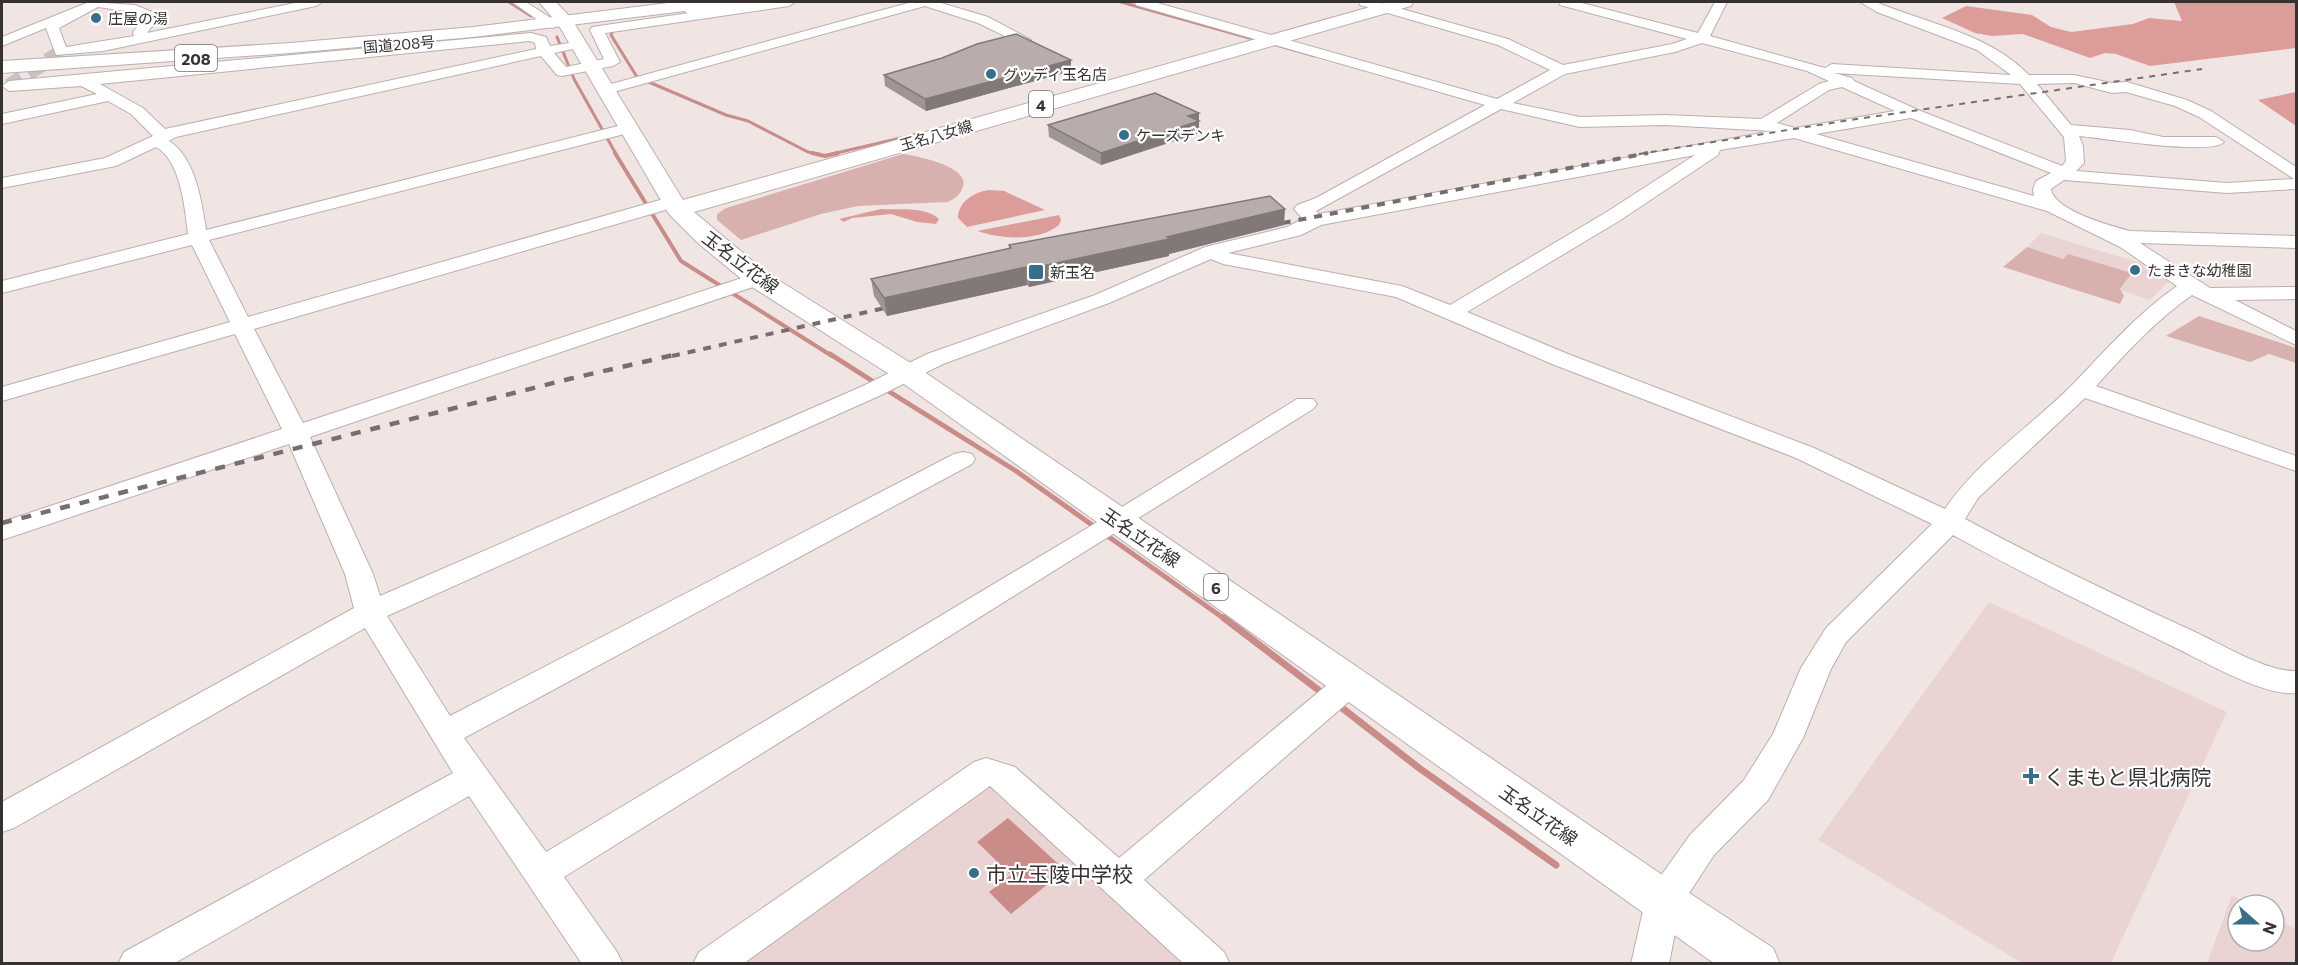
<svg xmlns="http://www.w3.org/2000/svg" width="2298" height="965" font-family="Commissioner,'Noto Sans JP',sans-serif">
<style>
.built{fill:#e9d4d3}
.green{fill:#d8b1af}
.forest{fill:#dc9d9a}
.water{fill:#c98c89}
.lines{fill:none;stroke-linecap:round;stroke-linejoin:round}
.stream-far3{stroke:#c98c89;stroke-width:3}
.stream-far2{stroke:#c98c89;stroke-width:4}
.stream-far1{stroke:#c98c89;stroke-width:5}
.stream{stroke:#c98c89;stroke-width:7}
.minor-tunnel{stroke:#ccc1c0;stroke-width:15;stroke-dasharray:15 8;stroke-linecap:butt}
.minor-casing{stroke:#baafae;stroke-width:2}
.major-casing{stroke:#baafae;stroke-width:2}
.highway-casing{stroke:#baafae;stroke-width:2}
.minor{fill:#fff;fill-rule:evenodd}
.major{fill:#fff;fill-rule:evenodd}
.highway{fill:#fff;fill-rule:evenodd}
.rail-far2{stroke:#776f6f;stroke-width:2;stroke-dasharray:6 6;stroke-linecap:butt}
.rail-far1{stroke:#776f6f;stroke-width:4;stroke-dasharray:8 8;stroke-linecap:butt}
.rail{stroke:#776f6f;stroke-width:4.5;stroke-dasharray:10 10;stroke-linecap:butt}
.wall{fill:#9e9594}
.shaded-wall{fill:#817978}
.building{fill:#b8adac;stroke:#817978;stroke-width:1.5}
.poi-dot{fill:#376e89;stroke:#fff;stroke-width:2}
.labels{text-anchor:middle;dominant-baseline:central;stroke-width:4.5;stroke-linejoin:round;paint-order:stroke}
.far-poi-label{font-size:15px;fill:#373232;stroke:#fff;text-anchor:start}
.far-street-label{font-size:15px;fill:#373232;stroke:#fff}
.shield{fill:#fff;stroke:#737070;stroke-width:1.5}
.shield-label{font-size:16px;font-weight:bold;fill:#373232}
.street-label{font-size:18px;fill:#373232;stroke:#fff}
.near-poi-label{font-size:21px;fill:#373232;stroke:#fff;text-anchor:start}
</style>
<rect width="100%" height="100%" fill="#f1e5e4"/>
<path class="built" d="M 2041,233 L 2144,264 L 2143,267 L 2159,273 L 2169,281 L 2150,300 L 2120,290 L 2132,273 L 2063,259 L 2027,247 Z
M 1989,602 L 2227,712 L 2111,963 L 2022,963 L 1818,840 Z
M 985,779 L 1200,964 L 716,964 Z
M 2232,895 L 2251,905 L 2238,905 L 2238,941 L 2274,941 L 2274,917 L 2296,929 L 2296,963 L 2207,963 Z"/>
<path class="green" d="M 903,154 C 917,156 974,167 962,189 C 959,196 954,199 948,202 L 858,206 L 821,214 L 741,240 L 717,220 L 717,214 L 726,208 Z
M 2027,247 L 2063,259 L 2068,254 L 2132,273 L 2120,289 L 2124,296 L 2120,304 L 2003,267 Z
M 2199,316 L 2296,348 L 2296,363 L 2269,354 L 2250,362 L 2166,336 Z"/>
<path class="forest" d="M 2174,2 L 2296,2 L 2296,48 L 2150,66 L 2116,54 L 2105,53 L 2090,58 L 2023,34 L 1992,36 L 1975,33 L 1942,18 L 1966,6 L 2032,15 L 2051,27 L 2071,32 L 2133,24 L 2149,18 L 2182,21 Z
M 2296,92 L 2296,126 L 2258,100 Z
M 989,190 L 1004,191 L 1045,210 L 967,227 L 958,218 C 958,201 975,192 989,190 Z
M 881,209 C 898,210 926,206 939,219 L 936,224 L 917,222 L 891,214 L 852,218 L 844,222 L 839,219 Z
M 1059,215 L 1061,220 L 1059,225 C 1038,242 1001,239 977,231 Z"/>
<path class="water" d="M 1008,818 L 1065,870 L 1011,914 L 989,892 L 1011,875 L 977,842 Z"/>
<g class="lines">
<path class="stream-far3" d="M 509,2 L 531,16
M 1121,2 L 1260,41
M 613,30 L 611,35 L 637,77 L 726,115 L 748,121 L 808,152 L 818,154
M 557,37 L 574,79 L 616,154
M 1269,43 L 1315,56
M 832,154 L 918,134"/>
<path class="stream-far2" d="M 615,153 L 681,261 L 832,356
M 812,153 L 825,156 L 838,153"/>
<path class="stream-far1" d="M 830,354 L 877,384
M 885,389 L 1016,471 L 1226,620"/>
<path class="stream" d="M 1224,618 L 1325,695
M 1337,704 L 1419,768 L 1556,865"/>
<path class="minor-tunnel" d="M 9,86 L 61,52"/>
<defs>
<path id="minor" d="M 89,2 L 135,5 L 157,14 L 159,17 L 147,33 L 300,2 L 322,2 L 316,6 L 103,51 L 56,55 L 46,28 L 2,46 L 2,37 ZM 98,7 L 132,12 L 144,18 L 133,32 L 134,36 L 66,47 L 59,28 Z
M 512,2 L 526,2 L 560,24 L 553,28 L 548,27 Z
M 766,2 L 795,2 L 789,6 L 605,33 L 620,62 L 613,66 L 562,76 L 557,75 L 541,56 L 176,137 L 169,141 C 195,157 202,202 206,230 L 630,123 L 638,128 L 636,131 L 209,240 L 248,317 L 667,198 L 673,197 L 682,202 L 679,206 L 254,329 L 303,423 L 751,275 L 765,275 L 768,279 L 765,283 L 310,437 L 373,574 L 380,596 L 863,386 L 927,354 L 1095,295 L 1205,247 L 1287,227 L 1303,219 L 1294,209 L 1297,205 L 1316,198 L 1485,105 L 1136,5 L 1135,2 L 1154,2 L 1497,99 L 1550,70 L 1498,45 L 1360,5 L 1359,2 L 1377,2 L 1508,39 L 1563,65 L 1672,44 L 1687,39 L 1560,5 L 1559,2 L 1578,2 L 1698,33 L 1715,2 L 1727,2 L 1710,36 L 1825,68 L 1832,64 L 2011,75 L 1977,50 L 1877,12 L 1860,2 L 1876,2 C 1928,24 1988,33 2029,75 L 2074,75 L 2112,83 L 2127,82 L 2187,100 L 2211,111 L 2296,167 L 2296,189 L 2227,193 L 2064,180 L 2051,189 C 2054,211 2112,226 2130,231 L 2296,236 L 2296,248 L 2140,243 L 2210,288 L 2296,287 L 2296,299 L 2235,300 L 2296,331 L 2296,345 L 2192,295 C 2155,321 2126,353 2096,386 L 2296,456 L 2296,471 L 2085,398 L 1978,498 L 1965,519 C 2041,560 2117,596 2195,632 C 2223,645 2267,672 2296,671 L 2296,693 C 2265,697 2203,661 2174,647 C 2099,611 2025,575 1953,535 L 1846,642 L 1831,669 L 1803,738 L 1768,800 L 1714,855 L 1680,907 L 1669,964 L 1631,964 L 1645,902 L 1650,891 L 1690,835 L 1744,780 L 1773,734 L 1801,668 L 1826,628 L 1932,524 L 1796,458 L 1552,364 L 1396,297 L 1223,264 L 1211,259 L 1109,303 L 943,364 L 879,396 L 387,616 L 450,716 L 954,454 L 963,452 L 972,454 L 975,459 L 972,464 L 464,738 L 546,852 L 1109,515 L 1297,399 L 1313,399 L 1317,404 L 1313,409 L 564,877 L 617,952 L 623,964 L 582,964 L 469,796 L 173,964 L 118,964 L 124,952 L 453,773 L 365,628 L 14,828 L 2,832 L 2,802 L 354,608 L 345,574 L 289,444 L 2,540 L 2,522 L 282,429 L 235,334 L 2,401 L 2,387 L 230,322 L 192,245 L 2,293 L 2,281 L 188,234 C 185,209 181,161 156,147 L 116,166 L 2,188 L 2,178 L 105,158 L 153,136 L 131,114 L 108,101 L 2,124 L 2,114 L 97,94 L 81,86 L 9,91 L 2,86 L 9,81 L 531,33 L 546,37 L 550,46 L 582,41 L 582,47 L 554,53 L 566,67 L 604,59 L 590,30 L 592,27 ZM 530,41 L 535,43 L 536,49 L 165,129 L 143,108 L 100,84 ZM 1702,43 L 1807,71 L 1829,81 L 1819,84 L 1761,119 L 1665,115 L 1580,117 L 1513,103 L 1565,74 L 1675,52 ZM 1834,73 L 2020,84 L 2064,137 L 2066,161 L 2062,166 L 1918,110 L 1854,81 L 1852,78 ZM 2074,83 L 2112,93 L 2126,92 L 2175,106 L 2199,117 L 2294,179 L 2227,183 L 2076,171 L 2084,163 L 2083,146 L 2079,136 C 2102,138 2213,156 2224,142 L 2216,137 L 2163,137 L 2130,130 L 2071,125 L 2037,84 ZM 1842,87 L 1895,111 L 1795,128 L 1777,123 L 1829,90 ZM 1501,109 L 1580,127 L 1665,125 L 1772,131 L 1319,214 L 1316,211 ZM 1911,118 L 2051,173 L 2036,181 L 2033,189 L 2034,196 L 1816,134 ZM 1794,138 L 2047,211 L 2120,247 L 2177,286 C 2137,314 2107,349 2073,384 C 2032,426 1978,460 1945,509 L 1814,448 L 1568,354 L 1467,312 L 1619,221 L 1718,155 L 1720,150 ZM 1695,155 L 1605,213 L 1450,305 L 1402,286 L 1228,253 L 1301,235 L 1321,225 Z
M 912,2 L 938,2 L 988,17 L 1031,40 L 1029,43 L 1019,43 L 978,23 L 925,6 L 610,93 L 600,93 L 597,90 L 600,87 Z
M 1350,672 L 1361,675 L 1365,683 L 1361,691 L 1144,880 L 1224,952 L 1230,964 L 1184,964 L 990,786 L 743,964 L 693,964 L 699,952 L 974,762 L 986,758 L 1015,767 L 1119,858 L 1339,675 Z"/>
<path id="major" d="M 539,2 L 556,2 L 571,18 L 683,200 L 1388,2 L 1413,2 L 1411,6 L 694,212 L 767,273 L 917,367 L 1680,887 L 1773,948 L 1780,964 L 1715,964 L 897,379 L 749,285 L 699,244 L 669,214 L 558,24 Z"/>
<path id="highway" d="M 676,2 L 760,2 L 752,7 L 692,16 L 684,11 L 473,37 L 290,53 L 2,73 L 2,61 L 290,43 L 473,27 Z"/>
</defs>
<use href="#minor" class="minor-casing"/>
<use href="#major" class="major-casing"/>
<use href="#highway" class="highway-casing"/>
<use href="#minor" class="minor"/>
<use href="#major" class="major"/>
<use href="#highway" class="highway"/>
<path class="rail-far2" d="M 1639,154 L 1850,120 L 2202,69"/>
<path class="rail-far1" d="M 1267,226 L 1648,153
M 672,356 L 898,305"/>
<path class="rail" d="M 2,523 L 569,379 L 678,354"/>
</g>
<path class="wall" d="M 1071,71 L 926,111 L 885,86 L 884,75 Z
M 1199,113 L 1199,133 L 1101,165 L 1049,137 L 1048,125 Z
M 1284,225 L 1169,254 L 1169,256 L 1029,287 L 1027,285 L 887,316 L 874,296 L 871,279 L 1009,249 L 1009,245 Z"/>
<path class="shaded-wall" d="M 1071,60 L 1071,71 L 926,111 L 925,99 Z
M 1199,113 L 1199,133 L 1101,165 L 1101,153 L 1188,116 Z
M 1285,209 L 1284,225 L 1169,254 L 1169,256 L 1029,287 L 1028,269 Z
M 1026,267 L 1027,285 L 887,316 L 884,298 Z"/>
<path class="building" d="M 1016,34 L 1071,60 L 925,99 L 884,75 L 942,58 L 977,44 Z
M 1155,93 L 1199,113 L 1188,116 L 1199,121 L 1101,153 L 1048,125 Z
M 1270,196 L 1285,209 L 1167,237 L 1169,239 L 1028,269 L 1026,267 L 884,298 L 871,279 L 1011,248 L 1009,245 Z"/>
<g class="poi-dot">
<circle cx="96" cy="18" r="6"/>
<circle cx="991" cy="74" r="6"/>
<circle cx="1124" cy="135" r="6"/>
<circle cx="2135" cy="270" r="6"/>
<rect x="1028" y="264" width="16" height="16" rx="3"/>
<path d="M2028 767h6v6h6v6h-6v6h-6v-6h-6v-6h6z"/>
<circle cx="974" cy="873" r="6"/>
</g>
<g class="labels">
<g class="far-poi-label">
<text x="108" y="18">庄屋の湯</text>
<text x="1003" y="74">グッディ玉名店</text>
<text x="1136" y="135">ケーズデンキ</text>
<text x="2147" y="270">たまきな幼稚園</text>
<text x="1050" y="272">新玉名</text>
</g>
<g class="far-street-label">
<text transform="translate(399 44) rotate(-5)">国道208号</text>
<text transform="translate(936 135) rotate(-16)">玉名八女線</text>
</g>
<g class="shield">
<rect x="175" y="45" width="42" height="26" rx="4.5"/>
<rect x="1029" y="91" width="24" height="26" rx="4.5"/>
<rect x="1204" y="574" width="24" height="26" rx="4.5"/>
</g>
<g class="shield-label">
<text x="196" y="58">208</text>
<text x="1041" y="104">4</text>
<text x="1216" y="587">6</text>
</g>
<g class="street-label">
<text transform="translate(741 262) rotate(37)">玉名立花線</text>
<text transform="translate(1141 537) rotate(34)">玉名立花線</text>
<text transform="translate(1539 815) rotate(35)">玉名立花線</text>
</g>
<g class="near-poi-label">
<text x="2044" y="776">くまもと県北病院</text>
<text x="986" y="873">市立玉陵中学校</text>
</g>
</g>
<rect width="2298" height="965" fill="none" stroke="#373232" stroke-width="6"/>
<g transform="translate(2256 923) rotate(111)"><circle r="28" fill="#ffffff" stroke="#afadad" stroke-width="1.5"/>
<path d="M0-4.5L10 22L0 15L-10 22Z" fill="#376e89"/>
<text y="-9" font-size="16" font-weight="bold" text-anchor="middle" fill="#373232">N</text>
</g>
</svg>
